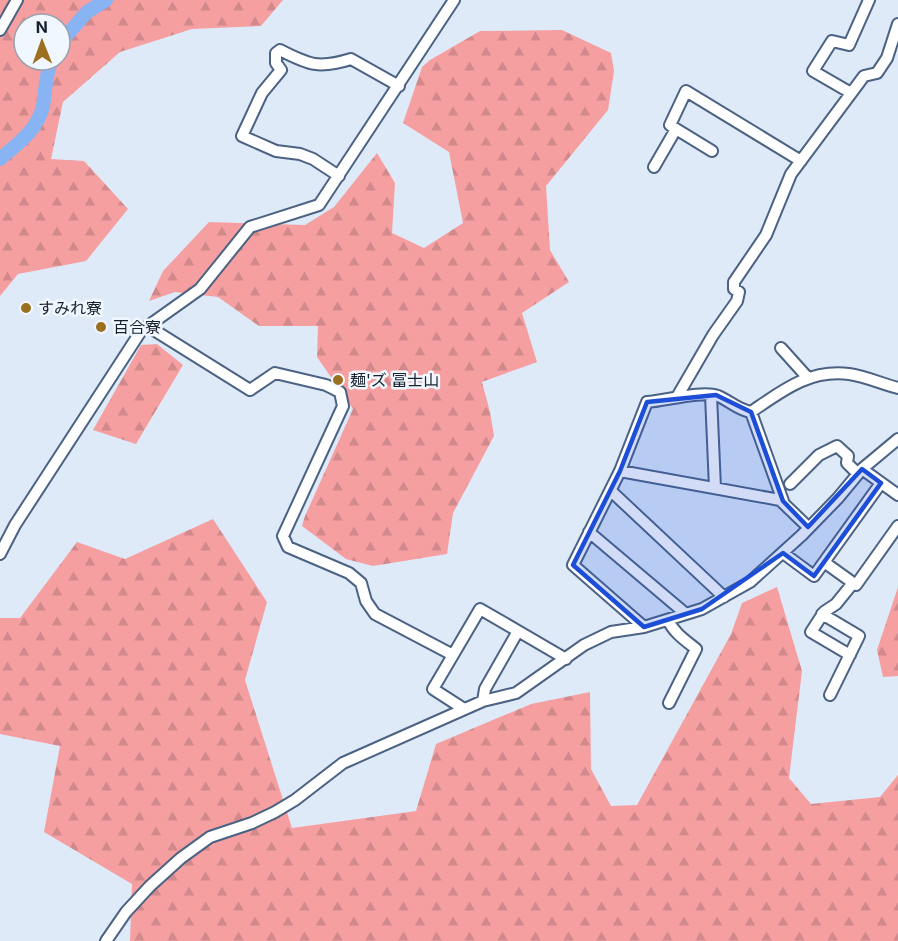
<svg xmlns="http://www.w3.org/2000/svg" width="898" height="941" font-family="Inter,'Noto Sans JP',sans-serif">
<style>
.forest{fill:url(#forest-firs);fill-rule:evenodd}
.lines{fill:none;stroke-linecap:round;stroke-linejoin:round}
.river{stroke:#88b4f4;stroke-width:14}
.minor-casing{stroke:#4b6283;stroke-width:14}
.minor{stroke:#fff;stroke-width:10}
.marked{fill:#1d4ed8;fill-opacity:0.2;stroke:#1d4ed8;stroke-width:4.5;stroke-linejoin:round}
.poi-dot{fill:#9c7020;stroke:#f1f7fe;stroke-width:2}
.labels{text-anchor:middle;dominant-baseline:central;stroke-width:5;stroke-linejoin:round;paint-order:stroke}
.poi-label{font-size:16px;fill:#17202e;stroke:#f1f7fe;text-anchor:start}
</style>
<defs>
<pattern id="forest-firs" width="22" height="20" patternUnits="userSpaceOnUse" patternTransform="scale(1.5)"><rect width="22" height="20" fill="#f59fa1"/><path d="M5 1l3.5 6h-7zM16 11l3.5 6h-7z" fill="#d1898b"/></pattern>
</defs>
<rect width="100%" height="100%" fill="#dfeaf9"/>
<path class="forest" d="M 0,0 L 283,0 L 261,26 L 192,29 L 120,52 L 63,102 L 51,159 L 84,161 L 128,209 L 86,261 L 18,274 L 0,296 ZM 24,24 L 60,24 L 60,60 L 24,60 Z
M 562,30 L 611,53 L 614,71 L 608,110 L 546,186 L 550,250 L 569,282 L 522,313 L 537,362 L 482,382 L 490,412 L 494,436 L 453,513 L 447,554 L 373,566 L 346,559 L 302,526 L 305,516 L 353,409 L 317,357 L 318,326 L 259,326 L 218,297 L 175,292 L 149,301 L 163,271 L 209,222 L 305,225 L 334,207 L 377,153 L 395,183 L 392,233 L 424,248 L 463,223 L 449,152 L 403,123 L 422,67 L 430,60 L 480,31 Z
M 157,344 L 183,365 L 136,444 L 93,430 L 141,345 Z
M 213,519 L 267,602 L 245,680 L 292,828 L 416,811 L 436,744 L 531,704 L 590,692 L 591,769 L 611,806 L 637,805 L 731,634 L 742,603 L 777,587 L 802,671 L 789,778 L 811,804 L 880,797 L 898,775 L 898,941 L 130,941 L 132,884 L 44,832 L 60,746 L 0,734 L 0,618 L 20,618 L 77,542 L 125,559 Z
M 898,587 L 898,676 L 883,677 L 877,650 Z"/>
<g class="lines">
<path class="river" d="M 60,43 L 87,12 L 106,0
M 0,159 C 17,144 38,130 43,106 C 46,90 45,74 52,60"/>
<defs>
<path id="minor" d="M 0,30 L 17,0
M 851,93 L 813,71 L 832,41 L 849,45 L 869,0
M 676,129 L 712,151
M 654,167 L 676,129 L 670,125 L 686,91 L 801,161
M 339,176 L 313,159 L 300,154 L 276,151 L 242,136 L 262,93 L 281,70 L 276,63 L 276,53 L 280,50 C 309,65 319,69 351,59 L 399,86
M 149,327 L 250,390 L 275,373 L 326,385 L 340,392 L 343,406 L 283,536 L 288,547 L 349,573 L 361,583 L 366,601 L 375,614 L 453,655 L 433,689 L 464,709
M 781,348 L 808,378
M 711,395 L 715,488
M 677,397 L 713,335 L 737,301 L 739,292 L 734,289 L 734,282 L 766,235 L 791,174 L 864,76 L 877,73 L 887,58 L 898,24
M 751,412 L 783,501
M 862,469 L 898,495
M 620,471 L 780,500 L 808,527
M 790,484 L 819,455 L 837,446 L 848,456 L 847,463 L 858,474
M 611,491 L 724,597
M 589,532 L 686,614
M 783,553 L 814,576 L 881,483
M 0,554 L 15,525 L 141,331 L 200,289 L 250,227 L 319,205 L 454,0
M 824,562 L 856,585 L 898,526
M 822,614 L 859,636 L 830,695
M 668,620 C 674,633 685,640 696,649 L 669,703
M 644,627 L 573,565 L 620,471 L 647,402 C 665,401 702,390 718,396 C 730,401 738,410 751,412 C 782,391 809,369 849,374 C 865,376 882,384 898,388
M 518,631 L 566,659
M 453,655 L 480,609 L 518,631 L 485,689 L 483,701
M 850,655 L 811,632 L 824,612 L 836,604 L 853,583
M 106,941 L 126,912 L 150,886 L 181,858 L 210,837 L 252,823 L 275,812 L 295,800 L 343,763 L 483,701 L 516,693 L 584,645 L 611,632 L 644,627 L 702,609 L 750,582 L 802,535 L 838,498 L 862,469 L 898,439"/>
</defs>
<use href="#minor" class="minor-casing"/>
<use href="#minor" class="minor"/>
</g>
<path class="marked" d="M 716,395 L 751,412 L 783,501 L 808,527 L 862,469 L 881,483 L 814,576 L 783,553 L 702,609 L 644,627 L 573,565 L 620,471 L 647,402 Z"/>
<g class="poi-dot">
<circle cx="26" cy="308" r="6"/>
<circle cx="101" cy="327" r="6"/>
<circle cx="338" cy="380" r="6"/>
</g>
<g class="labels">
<g class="poi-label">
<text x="38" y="308">すみれ寮</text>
<text x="113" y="327">百合寮</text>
<text x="350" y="380">麺'ズ 冨士山</text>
</g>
</g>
<g transform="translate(42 42) rotate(359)"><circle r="28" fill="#f1f7fe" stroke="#9aa1ab" stroke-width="1.5"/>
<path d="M0-4.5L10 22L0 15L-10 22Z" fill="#9c7020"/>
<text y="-9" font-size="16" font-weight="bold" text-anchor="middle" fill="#17202e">N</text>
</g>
</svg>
